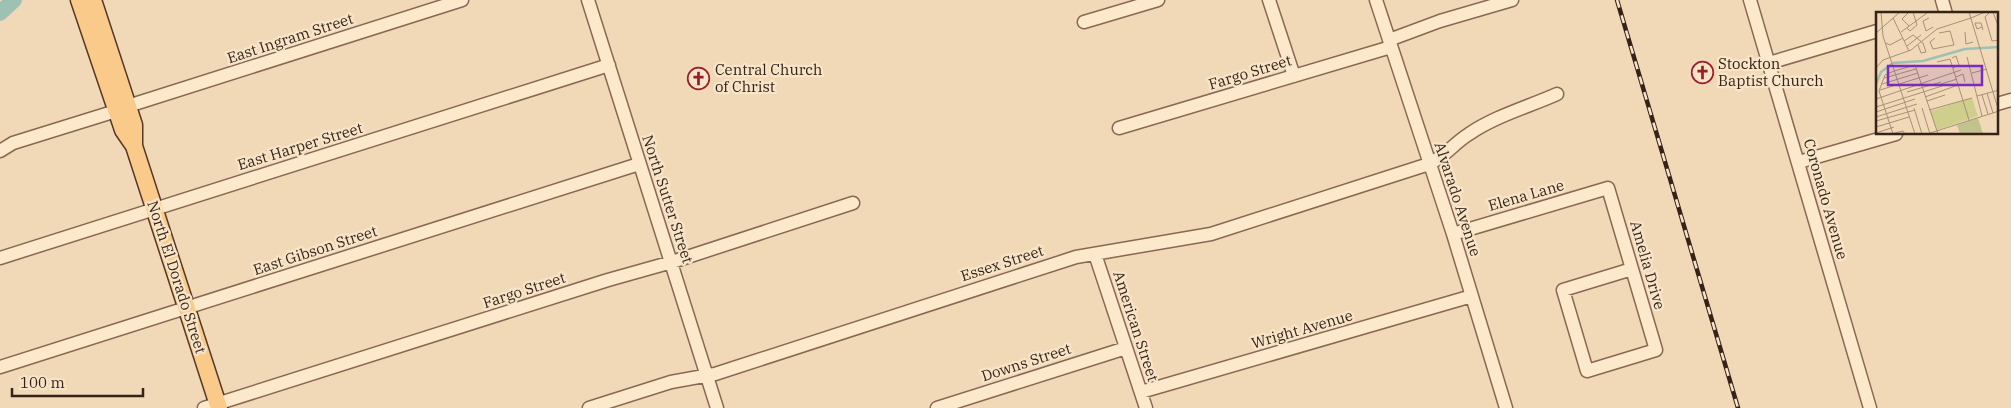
<svg xmlns="http://www.w3.org/2000/svg" width="2011" height="408" font-family="'IBM Plex Serif',serif">
<style>
.lines{fill:none;stroke-linecap:round;stroke-linejoin:round}
.river{stroke:#9dc1b2;stroke-width:16}
.minor-casing{stroke:#886852;stroke-width:15}
.major-casing{stroke:#553727;stroke-width:19}
.minor{stroke:#fce8cb;stroke-width:12}
.major{stroke:#faca8a;stroke-width:16}
.rail-casing{stroke:#352319;stroke-width:4.5}
.rail{stroke:#f8e5c8;stroke-width:2.5;stroke-dasharray:8;stroke-linecap:butt}
.labels{text-anchor:middle;dominant-baseline:central;stroke-width:4.5;stroke-linejoin:round;paint-order:stroke}
.street-label{font-size:15px;fill:#352319;stroke:#f8e5c8}
.poi-label{font-size:15px;fill:#352319;stroke:#f8e5c8;text-anchor:start}
.inset-river{fill:none;stroke:#9dc1b2;stroke-width:2.5}
.inset-road{fill:none;stroke:#a69078;stroke-width:1}
.view{fill:#7b2cbf;fill-opacity:0.15;stroke:#7b2cbf;stroke-width:2.5}
.inset-edge{fill:none;stroke:#352319;stroke-width:2.5}
</style>
<rect width="100%" height="100%" fill="#f1d9b8"/>
<g class="lines">
<path class="river" d="M 0,13 L 14,0"/>
<defs>
<path id="minor" d="M 588,0 L 717,408
M 1269,0 L 1294,76
M 1376,0 L 1453,234 L 1506,408
M 1750,0 L 1870,408
M 1942,0 L 1946,14
M 1084,22 L 1158,0
M 1389,40 L 1440,21 L 1512,0
M 1769,63 L 1877,31
M 1997,104 L 2011,100
M 128,106 L 462,0
M 1119,128 L 1391,47
M 0,151 L 13,143 L 116,111
M 1799,162 L 1896,134
M 1453,234 L 1608,188 L 1656,350 L 1587,371 L 1563,290 L 1632,269
M 1095,254 L 1146,408
M 0,258 L 609,65
M 0,367 L 639,164
M 1141,392 L 1472,296
M 204,408 L 608,280 L 672,262 L 853,203
M 589,408 L 671,382 L 715,374 L 1076,257 L 1211,234 L 1429,164 C 1447,155 1453,144 1469,134 C 1495,116 1528,107 1557,94
M 937,408 L 1126,348"/>
<path id="major" d="M 79,0 L 123,130 L 134,146
M 93,0 L 134,125 L 134,146 L 219,408"/>
</defs>
<use href="#minor" class="minor-casing"/>
<use href="#major" class="major-casing"/>
<use href="#minor" class="minor"/>
<use href="#major" class="major"/>
<defs>
<path id="rail" d="M 1617,0 L 1738,408"/>
</defs>
<use href="#rail" class="rail-casing"/>
<use href="#rail" class="rail"/>
</g>
<defs>
<symbol id="church-ring" viewBox="-11 -11 22 22"><circle r="9.5" fill="#f8e5c8" stroke="#9c1d2c" stroke-width="1.5"/><path d="M-1.2-6h2.4v3.5h3.3v2.4h-3.3V6h-2.4V-.1h-3.3v-2.4h3.3Z" fill="#9c1d2c"/></symbol>
</defs>
<g fill-rule="evenodd">
<use href="#church-ring" x="1690" y="60" width="25" height="25"/>
<use href="#church-ring" x="686" y="66" width="25" height="25"/>
</g>
<g class="labels">
<g class="street-label">
<text transform="translate(290 38) rotate(-18)">East Ingram Street</text>
<text transform="translate(1250 72) rotate(-17)">Fargo Street</text>
<text transform="translate(300 146) rotate(-17)">East Harper Street</text>
<text transform="translate(1526 195) rotate(-16)">Elena Lane</text>
<text transform="translate(668 199) rotate(72)">North Sutter Street</text>
<text transform="translate(1458 199) rotate(72)">Alvarado Avenue</text>
<text transform="translate(1826 199) rotate(74)">Coronado Avenue</text>
<text transform="translate(315 250) rotate(-18)">East Gibson Street</text>
<text transform="translate(1002 263) rotate(-18)">Essex Street</text>
<text transform="translate(1648 265) rotate(74)">Amelia Drive</text>
<text transform="translate(177 277) rotate(72)">North El Dorado Street</text>
<text transform="translate(524 290) rotate(-18)">Fargo Street</text>
<text transform="translate(1136 326) rotate(72)">American Street</text>
<text transform="translate(1302 329) rotate(-16)">Wright Avenue</text>
<text transform="translate(1026 362) rotate(-18)">Downs Street</text>
</g>
<g class="poi-label">
<text x="1718" y="63">Stockton<tspan x="1718" dy="17">Baptist Church</tspan></text>
<text x="715" y="69">Central Church<tspan x="715" dy="17">of Christ</tspan></text>
</g>
</g>
<g transform="translate(1876 12)">
<rect width="122" height="122" fill="#f1d9b8"/>
<path d="M 96,86 L 102,104 L 61,118 L 54,99 Z" fill="#cfcf8b"/>
<path d="M 102,106 L 107,122 L 84,122 L 81,113 Z" fill="#c2c38c"/>
<path class="inset-river" d="M 0,72 L 5,60 L 17,51 L 47,49 L 89,37 L 123,35"/>
<path class="inset-road" d="M 5,0 L 7,24 L 39,122M 93,0 L 123,100M 114,0 L 109,5 L 116,29 L 123,28M 117,0 L 123,16M 17,6 L 33,39M 53,6 L 47,9 L 50,19 L 57,15M 95,6 L 109,0M 33,14 L 26,7 L 33,0M 106,15 L 101,17 L 99,11 L 105,11 L 107,18M 31,16 L 34,19 L 41,13 L 37,0M 25,20 L 51,1M 89,20 L 90,32 L 97,30M 0,21 L 24,0M 63,21 L 74,19 L 78,33 L 67,35M 59,26 L 54,30 L 57,37 L 67,35M 28,29 L 37,23 L 47,31 L 50,40 L 45,41 L 42,33M 10,31 L 14,33 L 27,26M 31,34 L 45,23M 91,45 L 106,104M 76,46 L 80,44 L 83,53 L 77,56M 61,50 L 74,47 L 93,108M 0,56 L 7,48 L 35,38 L 61,17 L 95,6M 18,59 L 39,53 L 62,122M 96,61 L 111,57M 80,65 L 87,62 L 89,70M 8,66 L 40,57M 6,72 L 42,61M 65,72 L 81,67M 4,78 L 52,63M 31,80 L 65,70M 111,81 L 117,101M 106,83 L 112,102M 101,84 L 123,78M 49,85 L 82,73M 0,87 L 85,58M 51,89 L 69,83M 0,95 L 66,74M 38,96 L 46,122M 46,96 L 54,122M 53,98 L 96,86M 0,100 L 39,87M 0,105 L 41,92M 0,109 L 39,98M 0,115 L 33,105M 0,121 L 18,115M 15,122 L 27,119 L 29,122M 17,122 L 3,79 L 9,63 L 18,59M 51,122 L 123,99"/>
<path class="view" d="M 12,54 L 106,54 L 106,73 L 12,73 Z"/>
<rect width="122" height="122" class="inset-edge"/>
</g>
<path d="M12 388v8h131v-8" fill="none" stroke="#352319" stroke-width="2.5"/>
<text x="20" y="388" font-size="15" fill="#352319" stroke="#f8e5c8" stroke-width="4" paint-order="stroke">100 m</text>
</svg>
